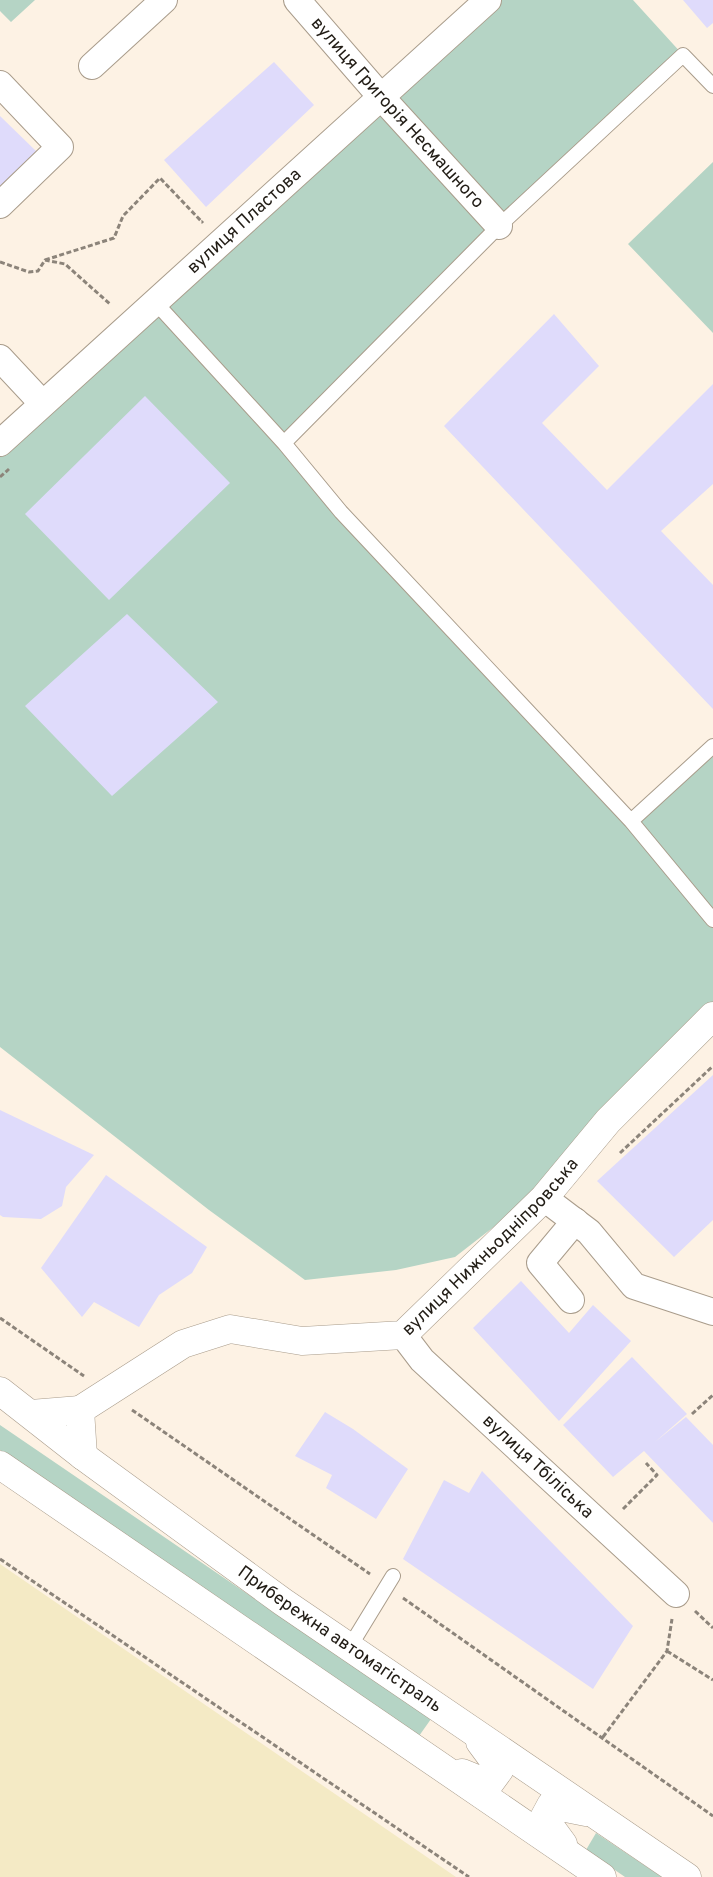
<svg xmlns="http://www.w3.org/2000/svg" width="713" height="1877" font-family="Overpass,sans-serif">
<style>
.green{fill:#b5d4c5}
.sand{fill:#f4eac5}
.building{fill:#dfdbfb}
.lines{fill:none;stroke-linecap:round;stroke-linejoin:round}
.lane-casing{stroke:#a99c8b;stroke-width:16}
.street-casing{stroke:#a99c8b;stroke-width:28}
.secondary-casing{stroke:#a99c8b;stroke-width:29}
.primary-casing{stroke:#a99c8b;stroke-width:29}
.path{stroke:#8c847a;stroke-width:3;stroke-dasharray:5 2.5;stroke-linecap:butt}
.lane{stroke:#fff;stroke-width:14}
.street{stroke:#fff;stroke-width:26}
.secondary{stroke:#fff;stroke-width:28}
.primary{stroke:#fff;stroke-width:28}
.labels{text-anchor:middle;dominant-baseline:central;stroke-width:4;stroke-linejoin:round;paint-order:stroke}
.street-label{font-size:18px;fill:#211c15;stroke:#fdf2e4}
</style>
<rect width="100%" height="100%" fill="#fdf2e4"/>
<path class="green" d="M 0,0 L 35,0 L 11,22 L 0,11 Z
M 488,0 L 633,0 L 683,55 L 284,443 L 631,821 L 713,746 L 713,1016 L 540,1191 L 455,1257 L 396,1270 L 305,1280 L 209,1210 L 0,1047 L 0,439 Z
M 713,162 L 713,333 L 628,244 Z
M 0,1425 L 431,1719 L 419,1736 L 0,1450 Z
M 596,1833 L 662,1877 L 625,1877 L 586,1850 Z"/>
<path class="sand" d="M 0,1564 L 456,1877 L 0,1877 Z"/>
<path class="building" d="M 683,0 L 713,0 L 713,23 L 707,28 Z
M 274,62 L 314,105 L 206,207 L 164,160 Z
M 0,116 L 37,152 L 0,187 Z
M 554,314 L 599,366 L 542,423 L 607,490 L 713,384 L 713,484 L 661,531 L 713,585 L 713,709 L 444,426 Z
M 145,396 L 230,483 L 109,600 L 25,514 Z
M 127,614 L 218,702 L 112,796 L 25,706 Z
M 713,1075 L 713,1220 L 674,1257 L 597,1181 Z
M 0,1110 L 94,1155 L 66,1187 L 62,1206 L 41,1219 L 3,1217 L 0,1215 Z
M 106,1175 L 207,1247 L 192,1273 L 159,1295 L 139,1327 L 94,1302 L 82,1317 L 41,1268 Z
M 521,1281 L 569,1333 L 593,1305 L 631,1341 L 559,1421 L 473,1328 Z
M 632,1357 L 687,1414 L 655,1442 L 686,1417 L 713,1445 L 713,1523 L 644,1451 L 613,1477 L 563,1425 Z
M 325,1412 L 353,1429 L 408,1469 L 376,1519 L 326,1488 L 332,1475 L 295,1456 Z
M 482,1471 L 633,1626 L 593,1689 L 403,1559 L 444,1480 L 469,1493 Z"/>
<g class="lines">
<defs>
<path id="lane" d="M 155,302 L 284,443 L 341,512 L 631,821 L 713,920
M 284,443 L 499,226 L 683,55 L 713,86
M 631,821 L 713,746
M 349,1648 L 393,1576"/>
<g id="street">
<path id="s1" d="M 297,0 L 382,98 L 499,226"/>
<path d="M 92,66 L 164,0"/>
<path d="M 0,84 L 60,147 L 0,205"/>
<path d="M 0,358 L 42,403"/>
<path id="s2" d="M 0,443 L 488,0"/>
<path d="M 544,1198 L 589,1232 L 634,1286 L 713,1312"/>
<path d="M 571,1300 L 540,1263 L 575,1221"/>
<path id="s3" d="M 403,1335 L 422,1360 L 676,1594"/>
</g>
<g id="secondary">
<path id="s4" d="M 80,1410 L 183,1344 L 230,1329 L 302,1341 L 403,1335 L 544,1198 L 608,1121 L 713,1016"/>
</g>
<g id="primary">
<path id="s5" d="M 0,1391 L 83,1456 L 283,1602 L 687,1877"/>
<path d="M 31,1414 L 80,1410 L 83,1456"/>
<path d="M 0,1465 L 602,1877"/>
<path d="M 462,1773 L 489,1784 L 500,1769 L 480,1742"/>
<path d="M 563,1844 L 544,1818 L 551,1805 L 586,1812"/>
</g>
</defs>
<use href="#lane" class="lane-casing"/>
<use href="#street" class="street-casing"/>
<use href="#secondary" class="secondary-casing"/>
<use href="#primary" class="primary-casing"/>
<path class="path" d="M 45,260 L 114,238 L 123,216 L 160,178 L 202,222 L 203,221
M 0,262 L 29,272 L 38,271 L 45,260 L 65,264 L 111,305
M 0,477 L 9,469
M 620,1153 L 713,1066
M 0,1318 L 84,1376
M 132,1410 L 370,1574
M 692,1414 L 713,1395
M 623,1509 L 657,1475 L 646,1463
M 0,1559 L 469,1877
M 403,1598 L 713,1816
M 695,1611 L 713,1628
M 667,1651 L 713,1680
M 603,1737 L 667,1651 L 672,1619"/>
<use href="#lane" class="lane"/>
<use href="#street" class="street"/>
<use href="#secondary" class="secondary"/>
<use href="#primary" class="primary"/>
</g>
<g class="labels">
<g class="street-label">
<text stroke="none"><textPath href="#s1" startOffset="151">вулиця Григорія Несмашного</textPath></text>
<text stroke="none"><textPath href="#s2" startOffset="330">вулиця Пластова</textPath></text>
<text stroke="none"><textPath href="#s4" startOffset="470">вулиця Нижньодніпровська</textPath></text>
<text stroke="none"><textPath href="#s3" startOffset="189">вулиця Тбіліська</textPath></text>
<text stroke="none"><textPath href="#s5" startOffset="421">Прибережна автомагістраль</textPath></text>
</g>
</g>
</svg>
